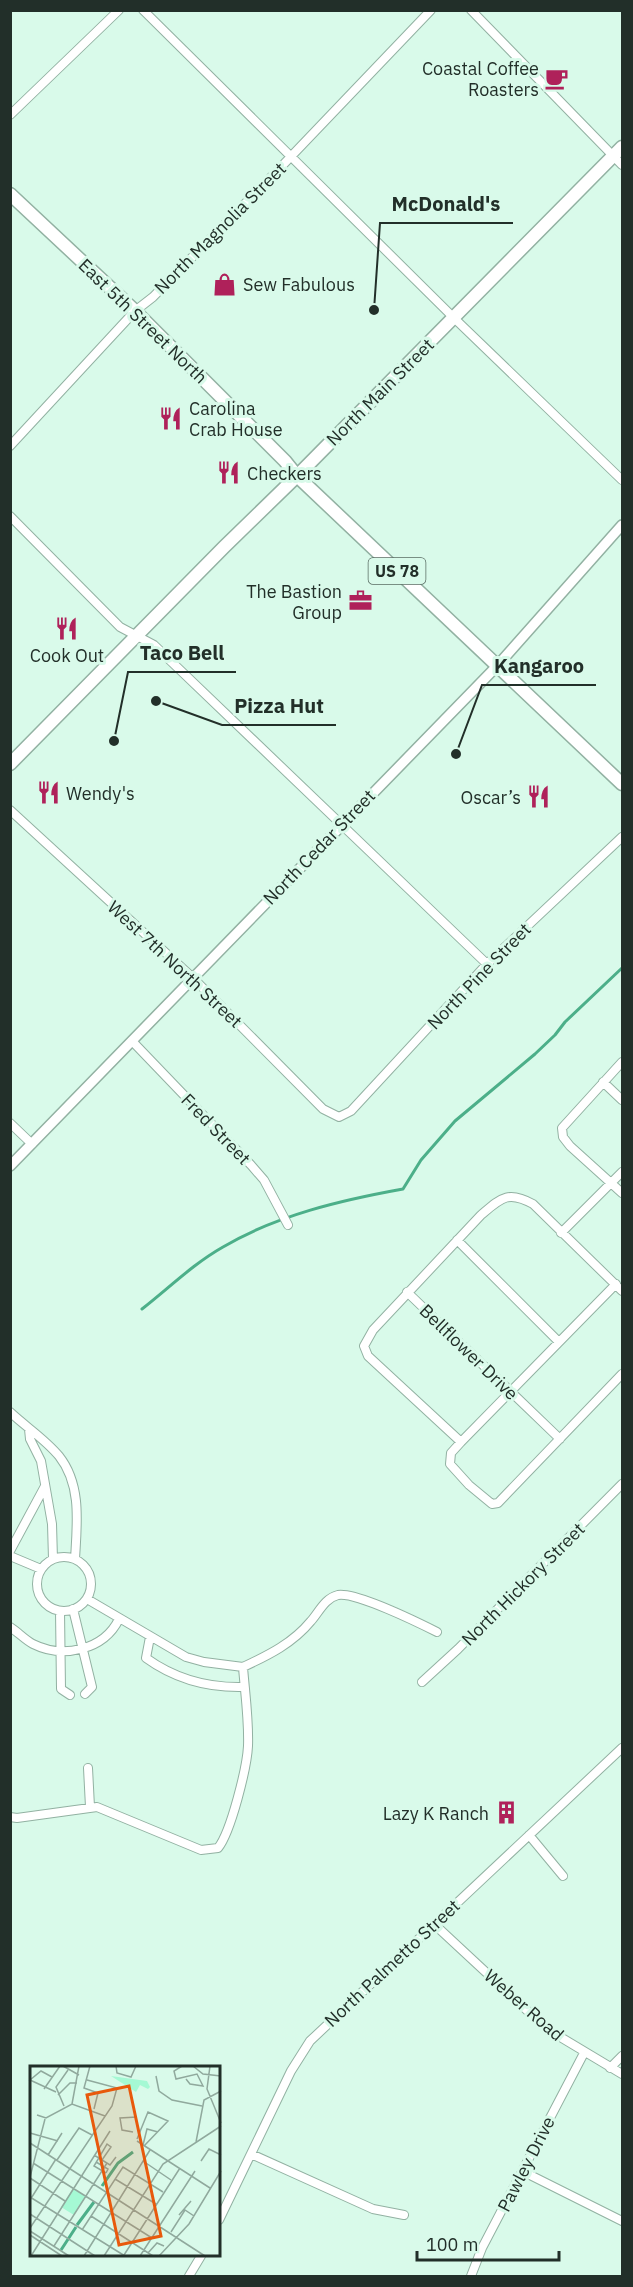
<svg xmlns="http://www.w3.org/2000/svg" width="633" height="2287" font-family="'IBM Plex Sans',sans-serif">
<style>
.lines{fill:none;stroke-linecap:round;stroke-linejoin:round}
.stream{stroke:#4caf89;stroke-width:3}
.minor-casing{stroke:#92b1a2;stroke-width:10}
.tertiary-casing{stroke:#92b1a2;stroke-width:12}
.primary-casing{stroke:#92b1a2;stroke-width:15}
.minor{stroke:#fff;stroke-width:8}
.tertiary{stroke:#fff;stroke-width:9}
.primary{stroke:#fff;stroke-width:12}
.labels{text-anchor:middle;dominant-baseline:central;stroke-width:6;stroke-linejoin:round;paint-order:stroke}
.shield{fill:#d9faea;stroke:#596c63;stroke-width:1.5}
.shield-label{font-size:16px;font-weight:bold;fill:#222f29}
.poi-label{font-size:18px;fill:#222f29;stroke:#d9faea;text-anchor:end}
.street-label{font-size:18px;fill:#222f29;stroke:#d9faea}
.inset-river{fill:none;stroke:#4caf89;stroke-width:3}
.inset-road{fill:none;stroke:#90a99d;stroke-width:1.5}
.view{fill:#e8590c;fill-opacity:0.15;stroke:#e8590c;stroke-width:3}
.inset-edge{fill:none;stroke:#222f29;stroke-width:3}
.leader{fill:none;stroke:#222f29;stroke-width:2}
.callout-dot{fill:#222f29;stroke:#d9faea;stroke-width:2}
.callout-label{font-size:20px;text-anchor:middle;font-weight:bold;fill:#222f29;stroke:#d9faea;stroke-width:6;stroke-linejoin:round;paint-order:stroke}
</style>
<rect width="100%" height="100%" fill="#d9faea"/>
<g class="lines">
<path class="stream" d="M 142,1309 C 169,1288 193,1264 223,1247 C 277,1215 342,1200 403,1189 L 421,1160 L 455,1121 L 535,1054 L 555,1035 L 565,1022 L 622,968"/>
<defs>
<path id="minor" d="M 143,10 L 454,318 L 622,480
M 471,10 L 622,165
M 10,115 L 119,10
M 10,446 L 135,311 L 153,297 L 280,168 L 431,10
M 10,516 L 120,627 L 154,645 L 487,964
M 10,810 L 193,978 L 323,1109 L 339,1117 L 351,1111 L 487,964 L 622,837
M 132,1041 L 251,1165 L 264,1180 L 288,1225
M 622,1062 L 562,1128 L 563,1137 L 570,1146 L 622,1193
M 603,1082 L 622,1100
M 10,1123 L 32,1144
M 561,1233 L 622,1172
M 457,1240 L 559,1342
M 616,1284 L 461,1442 L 451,1453 L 450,1464 L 469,1485 L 492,1504 L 498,1503 L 622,1374
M 407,1292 L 560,1439
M 10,1412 C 26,1427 45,1439 59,1456 C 82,1485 77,1524 75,1559
M 29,1429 L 30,1439 L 41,1461 L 52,1524 L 53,1559
M 461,1442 L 368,1356 L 364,1346 L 373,1330 L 481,1215 C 501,1198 508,1190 533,1204 L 622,1291
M 10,1551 L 45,1486
M 10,1556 L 41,1569
M37 1584a27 27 0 1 1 54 0a27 27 0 1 1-54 0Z
M 73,1609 L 92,1687 L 85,1694
M 60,1611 L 61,1689 L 70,1695
M 10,1627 C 18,1632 25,1640 33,1644 C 63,1659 104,1650 119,1619
M 150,1637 L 146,1658 C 175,1679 208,1688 244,1687
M 243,1667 C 269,1655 293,1643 311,1621 C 319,1612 325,1598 338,1595 C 356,1592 419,1623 437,1632
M 422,1682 L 458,1649 L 622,1484
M 88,1768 L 90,1807
M 10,1817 L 17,1818 L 97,1807 L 201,1850 L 218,1848 C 231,1832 247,1767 248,1746 C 249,1720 245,1693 243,1667 L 204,1662 L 186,1657 L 87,1599
M 529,1835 L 563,1876
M 434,1924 L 547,2029 L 622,2074
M 610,2068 L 622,2056
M 251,2154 L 373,2209 L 404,2215
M 522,2171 L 622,2221
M 219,2220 L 291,2071 L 310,2041 L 622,1748
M 189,2276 L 201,2256
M 471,2276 L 482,2248 L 584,2053"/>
<path id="tertiary" d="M 10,1166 L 497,666 L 622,525"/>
<path id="primary" d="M 10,194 L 135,311 L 285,461 L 297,476 L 622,784
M 10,764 L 224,547 L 297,476 L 622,147"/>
</defs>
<use href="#minor" class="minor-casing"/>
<use href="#tertiary" class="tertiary-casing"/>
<use href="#primary" class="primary-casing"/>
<use href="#minor" class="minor"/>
<use href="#tertiary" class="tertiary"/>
<use href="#primary" class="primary"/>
</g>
<defs>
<symbol id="cafe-bare" viewBox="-9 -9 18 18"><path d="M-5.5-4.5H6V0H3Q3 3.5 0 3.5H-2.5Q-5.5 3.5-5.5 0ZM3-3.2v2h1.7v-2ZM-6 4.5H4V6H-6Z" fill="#af215a" stroke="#d9faea" stroke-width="2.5" paint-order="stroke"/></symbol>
<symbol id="shop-bare" viewBox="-9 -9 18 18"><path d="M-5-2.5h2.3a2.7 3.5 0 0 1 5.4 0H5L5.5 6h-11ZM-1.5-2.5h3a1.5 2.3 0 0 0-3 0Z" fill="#af215a" stroke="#d9faea" stroke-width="2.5" paint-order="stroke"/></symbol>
<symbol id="restaurant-bare" viewBox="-9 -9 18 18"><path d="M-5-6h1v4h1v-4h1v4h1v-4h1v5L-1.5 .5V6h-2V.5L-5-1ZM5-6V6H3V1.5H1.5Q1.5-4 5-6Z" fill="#af215a" stroke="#d9faea" stroke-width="2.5" paint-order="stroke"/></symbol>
<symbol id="office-bare" viewBox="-9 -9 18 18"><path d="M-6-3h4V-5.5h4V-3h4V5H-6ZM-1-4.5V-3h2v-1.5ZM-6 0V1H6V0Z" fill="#af215a" stroke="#d9faea" stroke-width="2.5" paint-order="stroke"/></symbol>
<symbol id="building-bare" viewBox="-9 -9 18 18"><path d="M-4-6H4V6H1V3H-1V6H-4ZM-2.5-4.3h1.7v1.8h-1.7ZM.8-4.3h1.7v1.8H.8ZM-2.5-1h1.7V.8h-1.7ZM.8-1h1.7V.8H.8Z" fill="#af215a" stroke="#d9faea" stroke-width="2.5" paint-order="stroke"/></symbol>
</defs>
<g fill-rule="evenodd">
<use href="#cafe-bare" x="540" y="62" width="33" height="33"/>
<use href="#shop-bare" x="208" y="268" width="33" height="33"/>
<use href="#restaurant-bare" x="154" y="402" width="33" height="33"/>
<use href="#restaurant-bare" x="212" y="456" width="33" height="33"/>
<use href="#office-bare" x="344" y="584" width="33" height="33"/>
<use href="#restaurant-bare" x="50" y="612" width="33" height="33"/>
<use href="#restaurant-bare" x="32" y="776" width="33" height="33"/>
<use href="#restaurant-bare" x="522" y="780" width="33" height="33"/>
<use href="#building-bare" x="490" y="1796" width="33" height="33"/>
</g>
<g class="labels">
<rect class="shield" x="368.5" y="558" width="57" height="26" rx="4.5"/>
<g class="shield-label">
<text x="397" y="571">US 78</text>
</g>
<g class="poi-label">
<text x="539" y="68">Coastal Coffee<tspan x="539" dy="21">Roasters</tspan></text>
<text x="243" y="284" text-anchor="start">Sew Fabulous</text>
<text x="189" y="408" text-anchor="start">Carolina<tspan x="189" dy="21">Crab House</tspan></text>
<text x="247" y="473" text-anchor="start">Checkers</text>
<text x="342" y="591">The Bastion<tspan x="342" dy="21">Group</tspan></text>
<text x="67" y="655" text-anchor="middle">Cook Out</text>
<text x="66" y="793" text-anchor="start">Wendy's</text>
<text x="521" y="797">Oscar’s</text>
<text x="489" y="1813">Lazy K Ranch</text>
</g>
<g class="street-label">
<text transform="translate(220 228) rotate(-45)">North Magnolia Street</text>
<text transform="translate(143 321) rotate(44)">East 5th Street North</text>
<text transform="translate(380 392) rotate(-45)">North Main Street</text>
<text transform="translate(319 847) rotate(-46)">North Cedar Street</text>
<text transform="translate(175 964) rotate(43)">West 7th North Street</text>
<text transform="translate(479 976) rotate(-46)">North Pine Street</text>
<text transform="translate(216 1129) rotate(46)">Fred Street</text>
<text transform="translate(469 1352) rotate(44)">Bellflower Drive</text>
<text transform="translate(523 1584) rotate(-45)">North Hickory Street</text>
<text transform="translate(392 1963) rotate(-43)">North Palmetto Street</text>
<text transform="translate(524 2005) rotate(41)">Weber Road</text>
<text transform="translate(526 2164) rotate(-63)">Pawley Drive</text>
</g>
</g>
<g transform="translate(30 2066)">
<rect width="190" height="190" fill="#d9faea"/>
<path d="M 81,10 L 117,15 L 120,21 L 118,23 L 110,19 L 106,26 ZM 43,122 L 56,130 L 44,149 L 31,141 Z" fill="#a5f9d4"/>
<path class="inset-river" d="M 72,120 L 88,97 L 103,86M 47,159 L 64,136M 31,184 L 46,161"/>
<path class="inset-road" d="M 33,0 L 49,9M 60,0 L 54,22 L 68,27 L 64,43M 86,0 L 87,7 L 101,11 L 106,0M 152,0 L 144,5 L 146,13 L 167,8 L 173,20 L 160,18 L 156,13M 163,0 L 173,8 L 191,10M 180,0 L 177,23 L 191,57M 126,10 L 129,25 L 142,34 L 172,40M 22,11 L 11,5 L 0,14 L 26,26M 14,23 L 30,0M 28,29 L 40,17 L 47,17M 42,38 L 49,0M 34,40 L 26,21 L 38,4M 7,49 L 16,52 L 42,38 L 75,50M 103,66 L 92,64 L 90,52 L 107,51M 0,67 L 28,75M 107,73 L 118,46 L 138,55 L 114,80M 107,75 L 180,122M 166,76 L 174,34 L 191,25M 0,77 L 175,190M 113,79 L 117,63 L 128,66M 18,89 L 32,67M 64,89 L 80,99 L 86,91M 27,94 L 49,62 L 62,69M 72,94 L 81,81 L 77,78 L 64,100 L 76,107M 113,95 L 141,114M 171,95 L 179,83 L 191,89M 66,96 L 78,103 L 76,107M 3,97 L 122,172M 0,111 L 15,53M 0,112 L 35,135M 85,113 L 126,138M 0,131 L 95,190M 0,134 L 26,93M 0,148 L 65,190M 149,149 L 161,135M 61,150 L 123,190M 0,162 L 82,40 L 87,22 L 57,14M 52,164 L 93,101 L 133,126M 0,165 L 39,190M 141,166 L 155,144 L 164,150M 0,169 L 32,190M 24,180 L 77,97M 118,187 L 127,177 L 134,180M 94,189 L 150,102M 1,190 L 80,65M 54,190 L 120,84M 74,190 L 133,98 L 191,60M 110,190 L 165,105M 129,190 L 159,158 L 191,105"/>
<path class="view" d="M 99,20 L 131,170 L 89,179 L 57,29 Z"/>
<rect width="190" height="190" class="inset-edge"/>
</g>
<path class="leader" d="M374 310L380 223H513M114 741L128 672H236M456 754L482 685H596M156 701L222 725H336"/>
<g class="callout-dot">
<circle cx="374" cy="310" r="6"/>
<circle cx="114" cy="741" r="6"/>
<circle cx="456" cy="754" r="6"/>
<circle cx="156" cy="701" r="6"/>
</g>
<g class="callout-label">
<text x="446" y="211">McDonald's</text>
<text x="182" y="660">Taco Bell</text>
<text x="539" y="673">Kangaroo</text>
<text x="279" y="713">Pizza Hut</text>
</g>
<rect width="633" height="2287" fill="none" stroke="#222f29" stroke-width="24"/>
<path d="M417 2251v9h142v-9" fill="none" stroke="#222f29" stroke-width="3"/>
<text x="426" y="2251" font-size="18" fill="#222f29" stroke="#d9faea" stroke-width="4.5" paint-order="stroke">100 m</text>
</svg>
